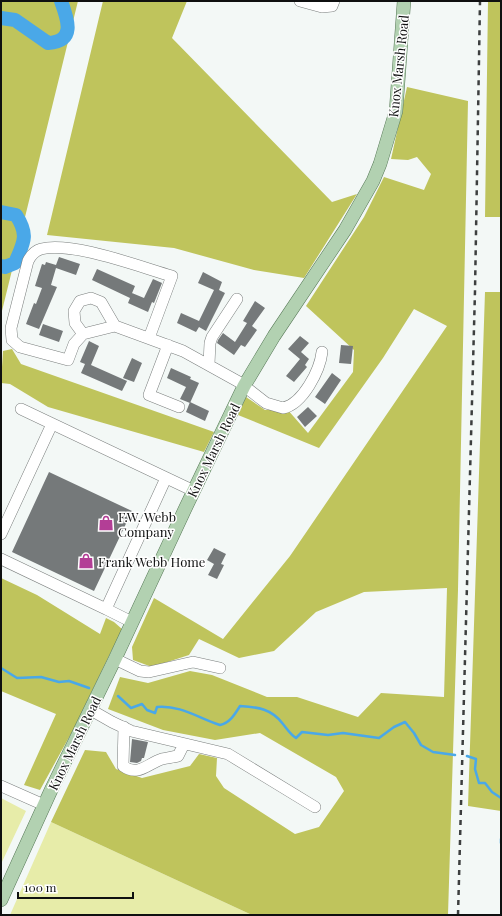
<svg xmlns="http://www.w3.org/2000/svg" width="502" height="916" font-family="'Playfair Display',serif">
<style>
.green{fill:#e7eca9}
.forest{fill:#bfc45c}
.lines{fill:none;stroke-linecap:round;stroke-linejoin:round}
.stream{stroke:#4aa8e8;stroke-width:2.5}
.river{stroke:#4aa8e8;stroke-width:14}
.building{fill:#75797a}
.minor-casing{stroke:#7b7f7e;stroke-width:12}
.major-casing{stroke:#577957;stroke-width:14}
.minor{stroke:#fff;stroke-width:11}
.major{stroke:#b2d1b1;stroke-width:13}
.rail{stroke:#3d3f3f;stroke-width:2.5;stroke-dasharray:5 5;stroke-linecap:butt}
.labels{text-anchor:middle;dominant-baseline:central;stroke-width:3;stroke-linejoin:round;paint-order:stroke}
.street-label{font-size:13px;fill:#0f1010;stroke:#fff}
.poi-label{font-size:13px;fill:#0f1010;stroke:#fff;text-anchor:start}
</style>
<rect width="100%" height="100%" fill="#f3f8f6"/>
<path class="green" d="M 1,798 L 26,811 L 1,864 Z
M 51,822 L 252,915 L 10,915 Z"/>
<path class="forest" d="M 1,1 L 78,1 L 1,315 Z
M 103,1 L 187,1 L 172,38 L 332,202 L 357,194 L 304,278 L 254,270 L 174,248 L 47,235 Z
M 488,1 L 501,1 L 501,217 L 485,217 Z
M 407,87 L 468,101 L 458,590 L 448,915 L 252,915 L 51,822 L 85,750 L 106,752 L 116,769 L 142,778 L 190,766 L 199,754 L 217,758 L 216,776 L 224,788 L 295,834 L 319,827 L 344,791 L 336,777 L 260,733 L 215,740 L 163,730 L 108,709 L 120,677 L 148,683 L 190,671 L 212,675 L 267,697 L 297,697 L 358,717 L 381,693 L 444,697 L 447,588 L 364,592 L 316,612 L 274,651 L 239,658 L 199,639 L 189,655 L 152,667 L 133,660 L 132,647 L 154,598 L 223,639 L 290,556 L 447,326 L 414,309 L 383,358 L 319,448 L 238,415 L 246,397 L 265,410 L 287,409 L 308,433 L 353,372 L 354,350 L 306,306 L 364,217 L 384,177 L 424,190 L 431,174 L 417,157 L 408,160 L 391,159 Z
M 485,292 L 501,292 L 501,811 L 468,806 Z
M 12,349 L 21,364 L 214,432 L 204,452 L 48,407 L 10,384 L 1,383 L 3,351 Z
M 1,578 L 37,595 L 100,634 L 106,618 L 114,622 L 122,629 L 73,730 L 40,790 L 24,785 L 56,714 L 1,691 Z"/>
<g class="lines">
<path class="stream" d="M 1,668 L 17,678 L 41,677 L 59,682 L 69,681 L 89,688
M 118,696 L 131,708 L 142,704 L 147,710 L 155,713 L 157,707 C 181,705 198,718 220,725 C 230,723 235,714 240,706 C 258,707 272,709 283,724 C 288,730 290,734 296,738 L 302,732 L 328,735 L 343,733 L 379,738 L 394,727 L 405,722 L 414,733 L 421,745 L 433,752 L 455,755
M 467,756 L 476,759 L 475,769 L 479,783 L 485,783 L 492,792 L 501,798
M 501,839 L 501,843"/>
<path class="river" d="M 1,18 L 15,20 L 48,43 C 76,41 68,20 61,1
M 1,212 L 16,215 C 29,235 24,242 15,263 L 5,267 L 1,266"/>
</g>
<path class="building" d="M 59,257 L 80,264 L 76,275 L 56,268 L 51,285 L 57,287 L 39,329 L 26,324 L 34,303 L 36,304 L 42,288 L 35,286 L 42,264 L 45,265 L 46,262 L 56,265 Z
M 97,269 L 135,286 L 130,298 L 92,280 Z
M 203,272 L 222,282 L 219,290 L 225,293 L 206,331 L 199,327 L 196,332 L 177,323 L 181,313 L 199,321 L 214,290 L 198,283 Z
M 153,279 L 162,283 L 154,303 L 152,302 L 148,312 L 128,303 L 132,293 L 144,298 Z
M 255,301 L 265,308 L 252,326 L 257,330 L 245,347 L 241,345 L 234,355 L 217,343 L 218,340 L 223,333 L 235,342 L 247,323 L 243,321 Z
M 43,324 L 63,331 L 59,342 L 39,335 Z
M 300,336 L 309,343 L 301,352 L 309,359 L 305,365 L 307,367 L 294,382 L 286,376 L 300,359 L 288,349 Z
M 89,341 L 99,346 L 91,365 L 127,381 L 122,391 L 81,373 L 85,364 L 80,362 Z
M 341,345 L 353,346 L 351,364 L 339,363 Z
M 132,358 L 142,363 L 134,382 L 123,378 Z
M 171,368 L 191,377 L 190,379 L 199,383 L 190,403 L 180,399 L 186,387 L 167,378 Z
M 332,373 L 341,380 L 325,404 L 315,397 Z
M 190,402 L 209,411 L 205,421 L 186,412 Z
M 308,407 L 317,416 L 305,427 L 297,417 Z
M 49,472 L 132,511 L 94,591 L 12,552 Z
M 214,548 L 226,554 L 221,564 L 224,565 L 217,579 L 208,575 L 214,564 L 207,560 Z
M 132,739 L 148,742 L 144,758 L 142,758 L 141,761 L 137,763 L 130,762 Z"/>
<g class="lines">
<defs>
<path id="minor" d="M 300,1 L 322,7 L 332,6 L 334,1
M 91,298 L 101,302 L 115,326 L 83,334 L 75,323 L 74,311 L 80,301 Z
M 115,326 L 183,351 L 239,382 L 266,403 L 283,408 C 303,404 320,370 322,352
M 83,334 L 74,344 L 68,360 L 20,347 L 12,340 L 11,328 L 28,261 C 31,255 34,251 41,249 C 72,241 140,267 172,276 L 149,338
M 168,345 L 149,395 L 179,407
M 209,364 L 210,343 L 212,337 L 237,299
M 21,409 L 194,491
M 1,534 L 52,424
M 1,559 L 106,609
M 132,622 L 106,609 L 166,478
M 115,659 L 140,671 L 149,672 L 193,662 L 220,668
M 91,710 L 112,722 L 131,731 L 228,754 L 315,807
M 124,727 L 123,766 C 138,777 147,764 162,759 C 167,758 173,757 178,756 L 184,744
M 1,786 L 44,805"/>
<path id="major" d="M 1,900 L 52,788 L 115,659 L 185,509 L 244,386 L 274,336 L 345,230 L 373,181 L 380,164 L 396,111 L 404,1"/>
</defs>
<use href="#minor" class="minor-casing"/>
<use href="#major" class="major-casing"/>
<use href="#minor" class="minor"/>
<use href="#major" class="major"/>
<path class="rail" d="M 458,915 L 475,291 L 480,1"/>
</g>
<defs>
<symbol id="shop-bare" viewBox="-9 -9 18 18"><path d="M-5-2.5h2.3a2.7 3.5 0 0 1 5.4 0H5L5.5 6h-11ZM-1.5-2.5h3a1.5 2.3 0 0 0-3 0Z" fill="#b33e96" stroke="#fff" stroke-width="2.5" paint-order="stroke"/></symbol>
</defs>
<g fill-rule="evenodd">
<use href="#shop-bare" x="95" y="512" width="22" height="22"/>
<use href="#shop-bare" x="75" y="550" width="22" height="22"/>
</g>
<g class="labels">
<g class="street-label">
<text transform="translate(398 66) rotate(-84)">Knox Marsh Road</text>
<text transform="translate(213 450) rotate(-64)">Knox Marsh Road</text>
<text transform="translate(74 743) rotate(-64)">Knox Marsh Road</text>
</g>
<g class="poi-label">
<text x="118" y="516">F.W. Webb<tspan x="118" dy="15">Company</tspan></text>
<text x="98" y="561">Frank Webb Home</text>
</g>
</g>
<rect width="502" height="916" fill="none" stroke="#0f1010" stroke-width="4"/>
<path d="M18 892v6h115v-6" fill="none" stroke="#0f1010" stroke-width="2"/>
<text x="24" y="892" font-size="12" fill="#0f1010" stroke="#ffffff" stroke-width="3" paint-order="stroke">100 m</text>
</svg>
